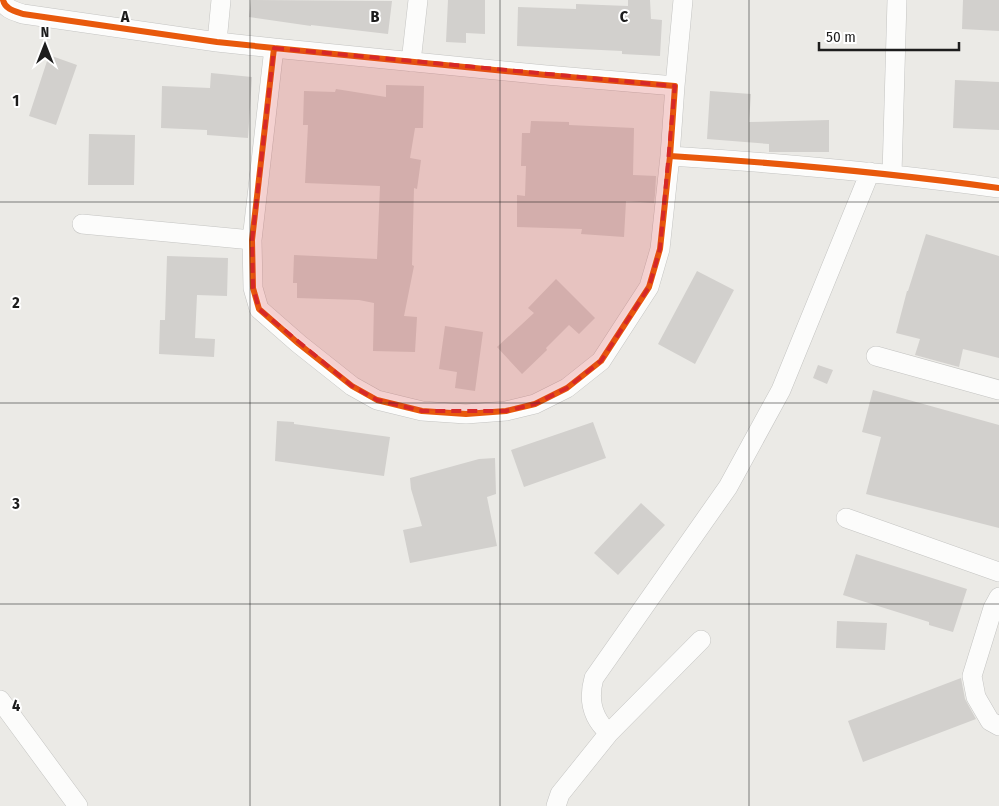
<svg xmlns="http://www.w3.org/2000/svg" width="999" height="806" font-family="'Fira Sans Condensed',sans-serif">
<style>
.building{fill:#d2d0cd}
.lines{fill:none;stroke-linecap:round;stroke-linejoin:round}
.minor-casing{stroke:#c4c4c2;stroke-width:20}
.minor{stroke:#fcfcfb;stroke-width:19}
.cycleway-casing{stroke:#fff;stroke-width:9}
.cycleway{stroke:#e8590c;stroke-width:6}
.marked{fill:#d62828;fill-opacity:0.2;stroke:#d62828;stroke-width:4;stroke-dasharray:10 6;stroke-linejoin:round}
.grid{fill:none;stroke:#1d1d1d;stroke-width:1;stroke-opacity:0.55}
.grid-label{font-size:16px;text-anchor:middle;font-weight:bold;fill:#1d1d1d;stroke:#fff;stroke-width:4;stroke-linejoin:round;paint-order:stroke}
</style>
<rect width="100%" height="100%" fill="#ebeae6"/>
<path class="building" d="M 251,0 L 392,1 L 388,34 L 311,25 L 311,26 L 249,17 Z
M 448,0 L 485,0 L 485,34 L 466,33 L 466,43 L 446,42 Z
M 628,0 L 650,0 L 651,19 L 662,20 L 660,56 L 622,54 L 622,51 L 517,46 L 518,7 L 576,9 L 576,4 L 628,6 Z
M 963,0 L 999,0 L 999,31 L 962,29 Z
M 49,55 L 77,65 L 56,125 L 29,116 Z
M 211,73 L 252,77 L 248,138 L 207,135 L 207,130 L 161,128 L 162,86 L 210,88 Z
M 955,80 L 999,82 L 999,130 L 953,128 Z
M 386,85 L 424,86 L 423,128 L 415,128 L 410,158 L 421,160 L 417,189 L 414,188 L 412,265 L 414,266 L 404,316 L 417,317 L 415,352 L 373,351 L 374,303 L 359,300 L 297,298 L 297,283 L 293,283 L 294,255 L 377,259 L 380,186 L 305,183 L 308,125 L 303,125 L 304,91 L 335,92 L 336,89 L 386,97 Z
M 710,91 L 751,94 L 749,122 L 829,120 L 829,152 L 769,152 L 769,144 L 707,139 Z
M 531,121 L 569,122 L 569,125 L 634,128 L 633,175 L 656,176 L 655,195 L 654,203 L 626,201 L 624,237 L 581,234 L 582,229 L 517,227 L 517,195 L 525,196 L 526,166 L 521,166 L 522,133 L 530,133 Z
M 89,134 L 135,135 L 134,185 L 88,185 Z
M 926,234 L 999,256 L 999,358 L 963,349 L 959,367 L 915,355 L 920,339 L 896,333 L 907,291 L 908,291 Z
M 167,256 L 228,258 L 227,296 L 197,295 L 195,338 L 215,339 L 214,357 L 159,354 L 160,320 L 165,320 Z
M 697,271 L 734,290 L 695,364 L 658,344 Z
M 556,279 L 595,318 L 579,334 L 569,325 L 546,348 L 547,350 L 522,374 L 497,347 L 534,313 L 528,308 Z
M 445,326 L 483,332 L 475,391 L 455,388 L 457,372 L 439,369 Z
M 818,365 L 833,370 L 827,384 L 813,378 Z
M 873,390 L 999,425 L 999,528 L 866,494 L 881,437 L 862,432 Z
M 277,421 L 294,422 L 294,424 L 390,437 L 384,476 L 275,461 Z
M 593,422 L 606,458 L 524,487 L 511,450 Z
M 495,458 L 496,494 L 487,497 L 497,546 L 410,563 L 403,530 L 422,526 L 411,489 L 410,478 L 479,459 Z
M 641,503 L 665,525 L 618,575 L 594,553 Z
M 856,554 L 967,589 L 953,632 L 929,625 L 929,622 L 843,595 Z
M 837,621 L 887,623 L 885,650 L 836,648 Z
M 961,678 L 965,699 L 976,719 L 863,762 L 848,721 Z"/>
<g class="lines">
<defs>
<path id="minor" d="M 3,0 C 5,9 14,11 23,14 L 217,42 L 274,48 L 546,75 L 675,86 L 670,156 C 780,163 889,173 999,188
M 217,42 L 221,0
M 274,48 L 252,240 L 253,288 L 259,309 L 299,344 L 352,386 L 377,400 L 422,411 L 466,414 L 506,411 L 535,404 L 567,388 L 601,361 L 649,287 L 660,249 L 670,156
M 411,62 L 418,0
M 675,86 L 683,0
M 892,174 L 897,0
M 82,224 L 252,240
M 876,356 L 999,390
M 846,518 L 999,572
M 999,597 L 993,608 L 972,676 L 976,697 L 990,721 L 999,726
M 0,700 L 78,806
M 609,733 C 592,718 588,699 594,678 L 728,487 L 781,390 L 870,172
M 556,806 L 560,794 L 609,733 L 701,640"/>
</defs>
<use href="#minor" class="minor-casing"/>
<use href="#minor" class="minor"/>
<defs>
<path id="cycleway" d="M 3,0 C 5,9 14,11 23,14 L 217,42 L 274,48 L 546,75 L 675,86 L 670,156 C 780,163 889,173 999,188
M 274,48 L 252,240 L 253,288 L 259,309 L 299,344 L 352,386 L 377,400 L 422,411 L 466,414 L 506,411 L 535,404 L 567,388 L 601,361 L 649,287 L 660,249 L 670,156"/>
</defs>
<use href="#cycleway" class="cycleway-casing"/>
<use href="#cycleway" class="cycleway"/>
</g>
<path class="marked" d="M 274,48 L 675,86 L 660,249 L 649,287 L 601,361 L 567,388 L 535,404 L 506,411 L 422,411 L 377,400 L 352,386 L 259,309 L 253,288 L 252,240 Z"/>
<path class="grid" d="M 250,0 L 250,806M 500,0 L 500,806M 749,0 L 749,806M 0,202 L 999,202M 0,403 L 999,403M 0,604 L 999,604"/>
<g class="grid-label">
<text x="125" y="22">A</text>
<text x="375" y="22">B</text>
<text x="624" y="22">C</text>
<text x="16" y="106">1</text>
<text x="16" y="308">2</text>
<text x="16" y="509">3</text>
<text x="16" y="711">4</text>
</g>
<g transform="translate(45 45)" stroke="#ffffff" stroke-width="4" paint-order="stroke">
<path d="M0-4L9 19L0 12L-9 19Z" fill="#1d1d1d"/>
<text y="-8" font-size="14" font-weight="bold" text-anchor="middle" fill="#1d1d1d">N</text>
</g>
<path d="M819 42v8h140v-8" fill="none" stroke="#1d1d1d" stroke-width="2.5"/>
<text x="826" y="42" font-size="15" fill="#1d1d1d" stroke="#ffffff" stroke-width="4" paint-order="stroke">50 m</text>
</svg>
